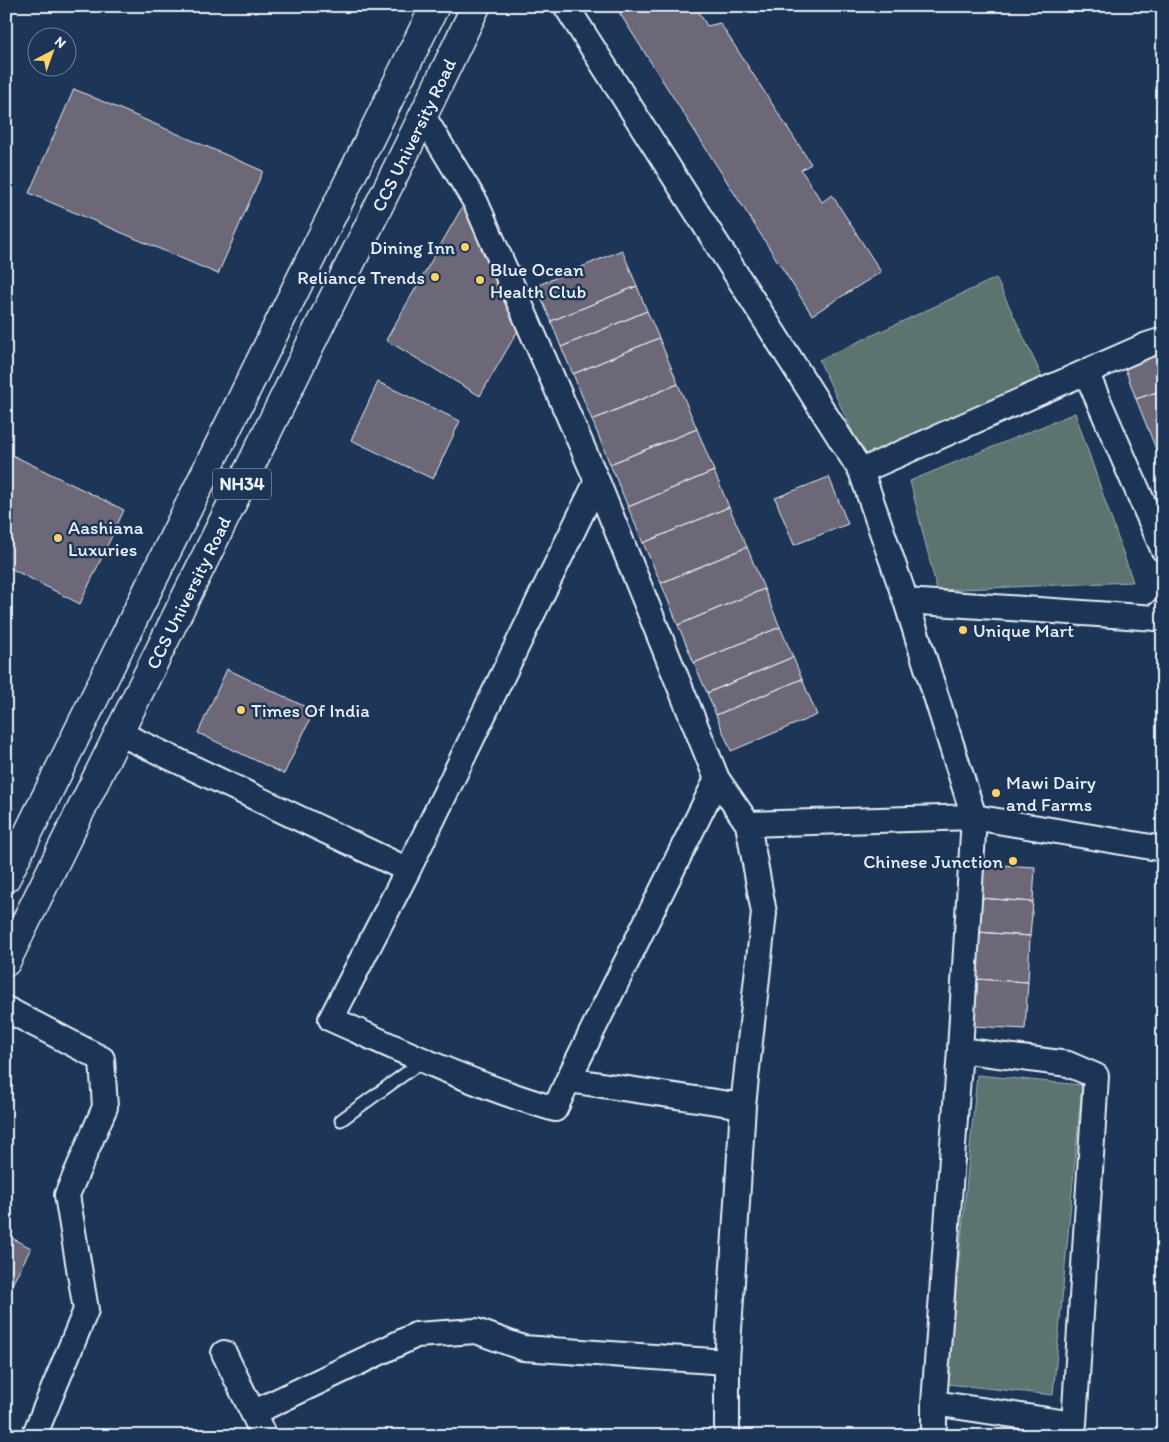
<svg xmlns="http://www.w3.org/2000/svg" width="1169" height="1442" font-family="Itim,sans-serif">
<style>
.green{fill:#5b736f;stroke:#a2b2b4}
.building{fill:#6c6778;stroke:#e8f1f8}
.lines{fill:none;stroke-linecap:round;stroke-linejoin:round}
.service-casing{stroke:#e8f1f8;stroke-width:15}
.minor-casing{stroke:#e8f1f8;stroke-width:28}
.trunk-casing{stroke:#e8f1f8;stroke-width:31}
.service{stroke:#1d3557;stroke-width:11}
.minor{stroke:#1d3557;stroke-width:24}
.trunk{stroke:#1d3557;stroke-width:28}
.poi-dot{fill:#ffd166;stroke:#1d3557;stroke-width:2}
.labels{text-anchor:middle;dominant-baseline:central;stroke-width:5;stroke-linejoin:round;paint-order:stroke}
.shield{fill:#1d3557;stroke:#abb9c8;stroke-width:1}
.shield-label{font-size:18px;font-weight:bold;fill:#e8f1f8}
.street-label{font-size:19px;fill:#e8f1f8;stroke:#1d3557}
.poi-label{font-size:19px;fill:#e8f1f8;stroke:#1d3557;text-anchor:start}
</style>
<rect width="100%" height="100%" fill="#1d3557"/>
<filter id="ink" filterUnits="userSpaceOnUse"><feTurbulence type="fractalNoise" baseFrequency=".02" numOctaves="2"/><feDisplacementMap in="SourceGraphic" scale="10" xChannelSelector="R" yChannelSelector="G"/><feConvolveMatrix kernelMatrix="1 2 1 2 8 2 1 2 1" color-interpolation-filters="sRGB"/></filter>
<g filter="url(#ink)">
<path class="green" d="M 996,278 L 1045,383 L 868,465 L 819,360 Z
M 1075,413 L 1133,582 L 937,590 L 910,481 Z
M 977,1075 L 1082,1085 L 1053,1395 L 947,1384 Z"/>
<path class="building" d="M 615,6 L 705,6 L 698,11 L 707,26 L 720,23 L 811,164 L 801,170 L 822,202 L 832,195 L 881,272 L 812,315 Z
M 74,89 L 263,171 L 218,274 L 29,193 Z
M 464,204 L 520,327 L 480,396 L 386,340 Z
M 622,250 L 637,286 L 551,321 L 536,286 Z
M 637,286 L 647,311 L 561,347 L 551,321 Z
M 647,311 L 659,338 L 573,374 L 561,347 Z
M 659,338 L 678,384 L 592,420 L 573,374 Z
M 1163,344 L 1163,390 L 1136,399 L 1122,360 Z
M 378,382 L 460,421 L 433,479 L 351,440 Z
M 678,384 L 697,429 L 610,464 L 592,420 Z
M 1163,390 L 1163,458 L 1160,459 L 1136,399 Z
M 697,429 L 714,471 L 628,507 L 610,464 Z
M 6,452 L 124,510 L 80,604 L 6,566 Z
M 714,471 L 729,507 L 643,543 L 628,507 Z
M 829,477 L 848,524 L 794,545 L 775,498 Z
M 729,507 L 747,547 L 661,583 L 643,543 Z
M 747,547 L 764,589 L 678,625 L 661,583 Z
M 764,589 L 780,627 L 694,663 L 678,625 Z
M 780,627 L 793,657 L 707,693 L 694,663 Z
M 793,657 L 802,679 L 716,715 L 707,693 Z
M 227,669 L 314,711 L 284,774 L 198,733 Z
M 802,679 L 817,715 L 731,751 L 716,715 Z
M 983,864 L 1035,867 L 1033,902 L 980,898 Z
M 980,898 L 1033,902 L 1030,936 L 978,932 Z
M 978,932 L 1030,936 L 1028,982 L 975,979 Z
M 975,979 L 1028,982 L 1025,1029 L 972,1026 Z
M 6,1235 L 31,1248 L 6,1296 Z"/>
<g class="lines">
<defs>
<path id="service" d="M 341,1120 L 424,1060"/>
<path id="minor" d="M 566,6 L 861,471 L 906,601 L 974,817 L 960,1050 L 934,1403 L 934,1436
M 423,116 L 476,203 L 597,481 L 717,779 L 748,824 L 764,913 L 743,1106 L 727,1362 L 727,1436
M 1086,372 L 1163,549
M 861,471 L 1147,345 L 1163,340
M 597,481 L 408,870 L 331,1019 C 405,1052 478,1087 555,1109 L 568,1080 L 717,779
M 906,601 L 1156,618 L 1163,610
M 119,733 L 408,870
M 748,824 L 974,817 L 1163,849
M 6,1009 L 102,1059 L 105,1107 L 67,1195 L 86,1310 L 34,1436
M 568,1080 L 743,1106
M 224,1353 L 264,1436
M 934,1403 L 1074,1424 L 1096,1076 L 1068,1064 L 960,1050
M 253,1413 L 416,1335 L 476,1331 L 523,1348 L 727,1362"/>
<g id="trunk">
<path d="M 6,878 L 435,6"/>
<path id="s1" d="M 6,962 L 423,116 L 476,6"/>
</g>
</defs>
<use href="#service" class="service-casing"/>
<use href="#minor" class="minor-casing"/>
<use href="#trunk" class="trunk-casing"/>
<use href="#service" class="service"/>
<use href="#minor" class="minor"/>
<use href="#trunk" class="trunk"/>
</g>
</g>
<g class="poi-dot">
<circle cx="465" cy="247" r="5"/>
<circle cx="435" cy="277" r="5"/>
<circle cx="480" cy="280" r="5"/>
<circle cx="58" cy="538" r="5"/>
<circle cx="963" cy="630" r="5"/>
<circle cx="241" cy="710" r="5"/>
<circle cx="996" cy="793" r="5"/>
<circle cx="1013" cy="861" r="5"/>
</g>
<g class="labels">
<rect class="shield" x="213" y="468.5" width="58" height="31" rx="4"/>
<g class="shield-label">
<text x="242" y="484">NH34</text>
</g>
<g class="street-label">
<text stroke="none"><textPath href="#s1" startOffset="922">CCS University Road</textPath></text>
<text stroke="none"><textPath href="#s1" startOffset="412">CCS University Road</textPath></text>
</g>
<g class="poi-label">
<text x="455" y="247" text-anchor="end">Dining Inn</text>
<text x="490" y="269">Blue Ocean<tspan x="490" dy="22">Health Club</tspan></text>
<text x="425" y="277" text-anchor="end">Reliance Trends</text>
<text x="68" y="527">Aashiana<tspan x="68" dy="22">Luxuries</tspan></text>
<text x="973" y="630">Unique Mart</text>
<text x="251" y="710">Times Of India</text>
<text x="1006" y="782">Mawi Dairy<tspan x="1006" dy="22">and Farms</tspan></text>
<text x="1003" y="861" text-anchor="end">Chinese Junction</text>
</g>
</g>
<rect width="1169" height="1442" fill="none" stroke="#1d3557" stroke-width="25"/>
<rect x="12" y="12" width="1144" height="1417" fill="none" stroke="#e8f1f8" stroke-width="2" filter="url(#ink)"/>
<g transform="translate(52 52) rotate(41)"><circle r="24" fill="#1d3557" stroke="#6e8097"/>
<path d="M0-4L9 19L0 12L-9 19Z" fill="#ffd166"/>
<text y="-8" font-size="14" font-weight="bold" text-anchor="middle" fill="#e8f1f8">N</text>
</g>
</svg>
